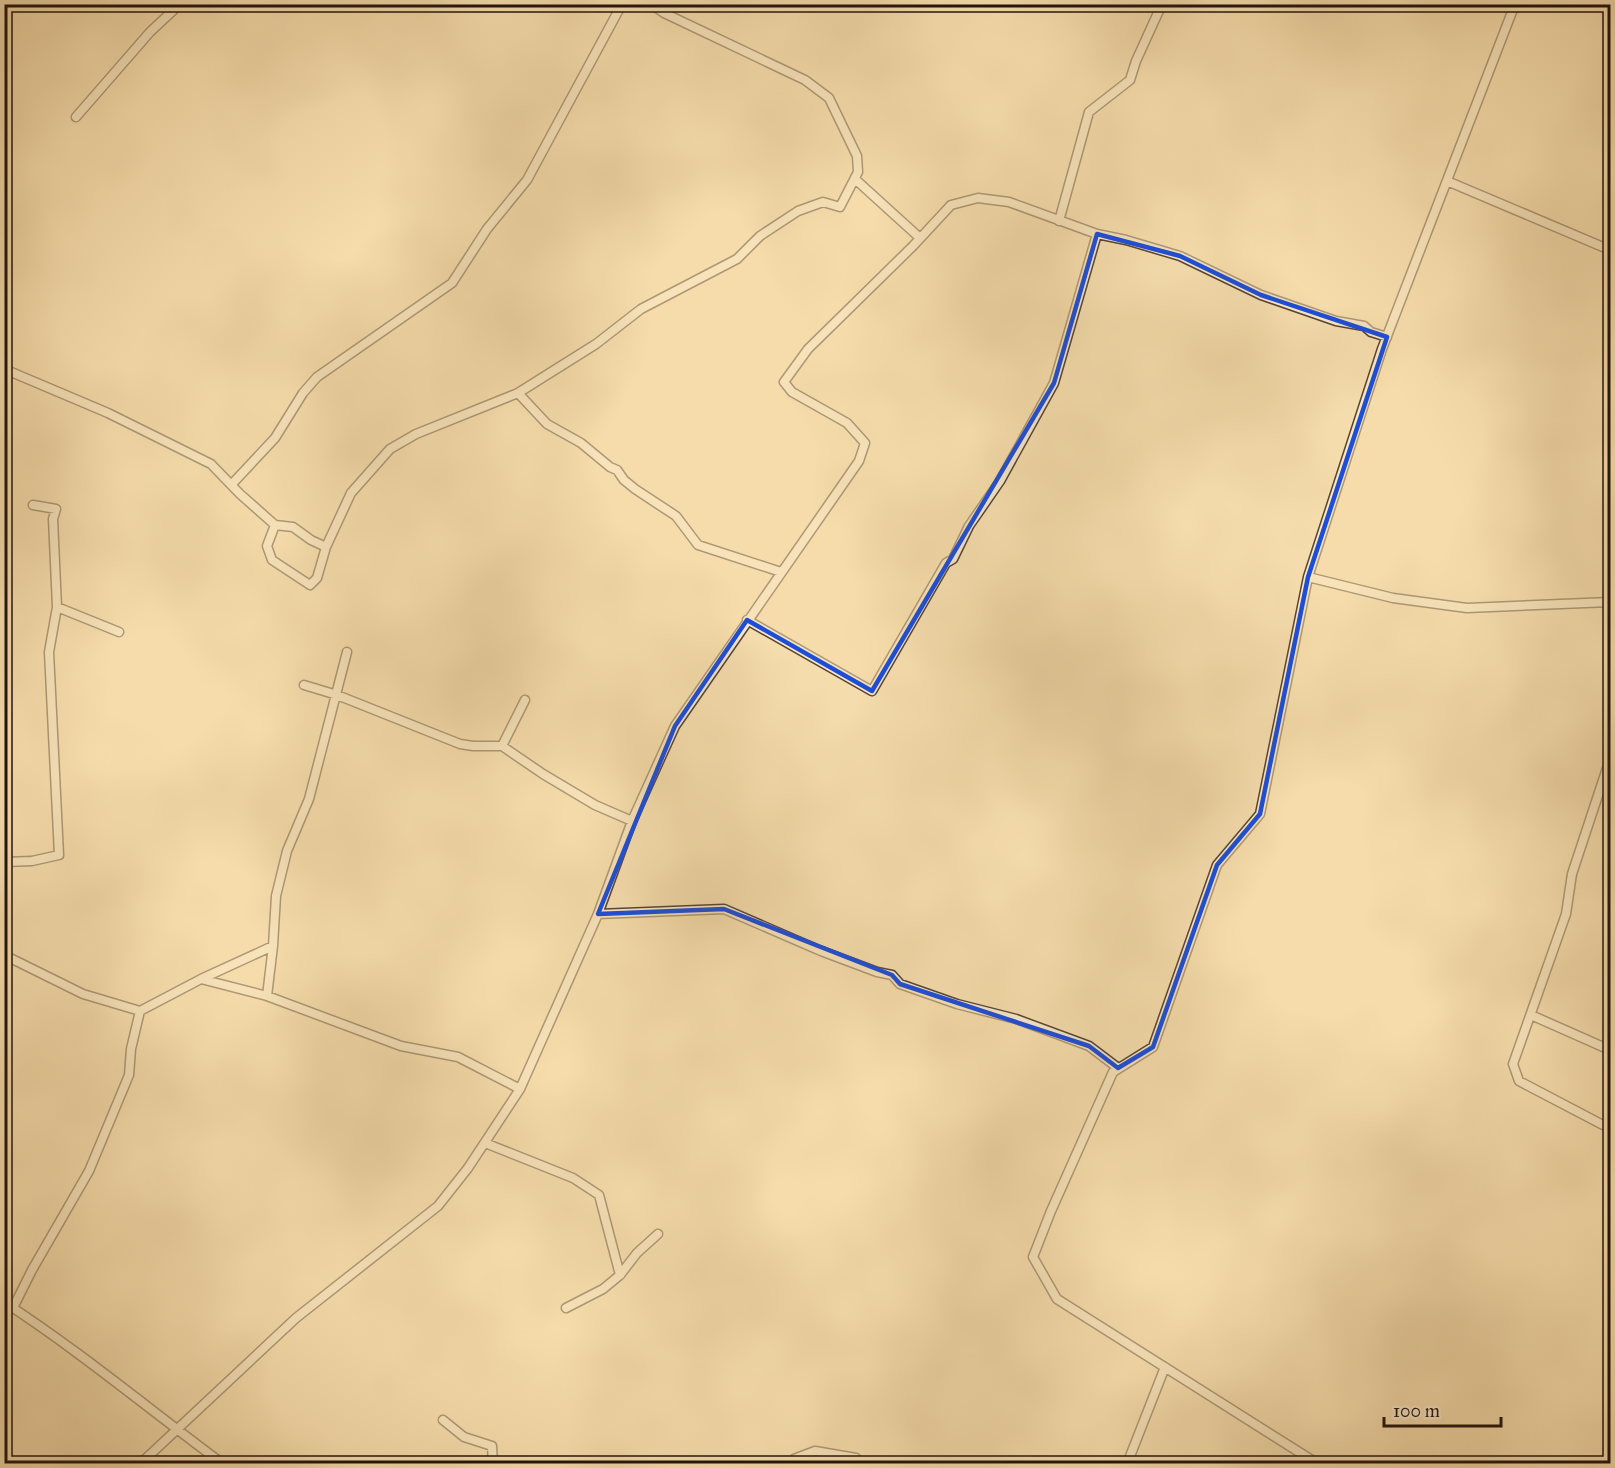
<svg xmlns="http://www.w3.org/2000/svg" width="1615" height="1468" font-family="'IM FELL Great Primer',serif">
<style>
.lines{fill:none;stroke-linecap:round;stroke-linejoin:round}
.minor-casing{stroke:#574534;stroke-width:11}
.minor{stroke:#f8e8c9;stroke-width:8}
.marked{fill:none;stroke:#1d4ed8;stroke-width:4.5;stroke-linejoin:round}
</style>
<rect width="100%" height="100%" fill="#f5dcac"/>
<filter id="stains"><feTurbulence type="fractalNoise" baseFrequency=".00333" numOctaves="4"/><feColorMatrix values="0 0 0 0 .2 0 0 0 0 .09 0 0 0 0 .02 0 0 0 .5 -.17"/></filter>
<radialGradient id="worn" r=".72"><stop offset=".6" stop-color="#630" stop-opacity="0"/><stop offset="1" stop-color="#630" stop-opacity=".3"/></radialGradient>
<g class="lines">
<defs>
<path id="minor" d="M 76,117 L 150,32 L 180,4
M 855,179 L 920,238
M 1447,181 L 1610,250
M 1059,221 L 1089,112 L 1130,80 L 1136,61 L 1162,4
M 4,369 L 108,413 L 211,464 L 240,494 L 275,525 L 293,527 L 311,540 L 326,547 L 317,578 L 310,585 L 272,560 L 267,546 L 275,525
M 518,393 L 596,344 L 641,309 L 737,259 L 760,236 L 798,211 L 823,202 L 840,207 L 858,172 L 857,156 L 829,98 L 805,80 L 664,13 L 651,4
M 232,484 L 275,438 L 303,393 L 317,377 L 452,283 L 487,229 L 527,180 L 622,4
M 326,547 L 351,493 L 390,449 L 416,434 L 518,393 L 547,424 L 581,443 L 610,467 L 617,470 L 624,480 L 635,489 L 676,516 L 698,545 L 781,572
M 1308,577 L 1393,598 L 1467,608 L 1610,602
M 57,607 L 119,632
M 747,620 L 872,691 L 946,563 L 953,559 L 969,526 L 1000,481 L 1054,383 L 1097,234
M 304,685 L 337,695 L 460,744 L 473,746 L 502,746 L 543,774 L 595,805 L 632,821
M 502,746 L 525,700
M 4,862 L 32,861 L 59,855 L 49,652 L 57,607 L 53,519 L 56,509 L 33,505
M 598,914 L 724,909 L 821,951 L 877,972 L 892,975 L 900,984 L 957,1004 L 1016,1019 L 1089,1046 L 1118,1068
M 4,955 L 83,994 L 140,1011 L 201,979 L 267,996 L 401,1046 L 458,1057 L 520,1089
M 201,979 L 273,946
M 267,996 L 273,946 L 276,896 L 287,851 L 309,799 L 347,652
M 1531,1015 L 1610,1050
M 1603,1125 L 1519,1081 L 1513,1064 L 1566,914 L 1572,874 L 1610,759
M 485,1143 L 573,1178 L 599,1195 L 620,1275
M 4,1302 C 81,1352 150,1410 223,1464
M 13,1308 L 32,1270 L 89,1171 L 129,1075 L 131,1049 L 140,1011
M 566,1308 L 603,1289 L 620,1275 L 637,1253 L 658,1234
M 443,1420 L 464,1437 L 492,1446 L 493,1464
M 140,1464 L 296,1318 L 438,1206 L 468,1168 L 520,1089 L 598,914 L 632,821 L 675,726 L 859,461 L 865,443 L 847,423 L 792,392 L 784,382 L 808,349 L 913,246 L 951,205 L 978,198 L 1009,202 L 1097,234 L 1126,240 L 1180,256 L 1261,295 L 1336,321 L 1364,326 L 1371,332 L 1387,337
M 792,1464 L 794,1459 L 815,1451 L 856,1458
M 1127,1464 L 1165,1367
M 1318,1464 L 1057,1299 L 1033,1257 L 1051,1211 L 1113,1072 L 1153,1047 L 1217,865 L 1260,814 L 1308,577 L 1382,349 L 1515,4"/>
</defs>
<use href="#minor" class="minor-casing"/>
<use href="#minor" class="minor"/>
</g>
<path d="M0 0H1615V1468H0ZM 1097,234 L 1180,256 L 1261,295 L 1387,337 L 1308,577 L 1260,814 L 1217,865 L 1153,1047 L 1118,1068 L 1089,1046 L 900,984 L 892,975 L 724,909 L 598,914 L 675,726 L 747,620 L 872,691 L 1054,383 Z" fill="#f5dcac" fill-opacity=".55" fill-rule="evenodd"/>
<path class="marked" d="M 1097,234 L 1180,256 L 1261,295 L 1387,337 L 1308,577 L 1260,814 L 1217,865 L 1153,1047 L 1118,1068 L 1089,1046 L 900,984 L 892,975 L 724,909 L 598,914 L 675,726 L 747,620 L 872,691 L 1054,383 Z"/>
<rect width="1615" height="1468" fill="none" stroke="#f5dcac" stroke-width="24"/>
<rect x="6" y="6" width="1603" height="1456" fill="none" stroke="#22130c" stroke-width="3"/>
<rect x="12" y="12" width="1591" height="1444" fill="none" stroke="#22130c" stroke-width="1.5"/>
<path d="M1384 1417v9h117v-9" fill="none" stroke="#22130c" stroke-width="3"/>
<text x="1393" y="1417" font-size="18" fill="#22130c" stroke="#f8e8c9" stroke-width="4.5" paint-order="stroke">100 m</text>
<rect width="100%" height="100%" filter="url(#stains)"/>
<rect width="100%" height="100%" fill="url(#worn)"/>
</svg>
